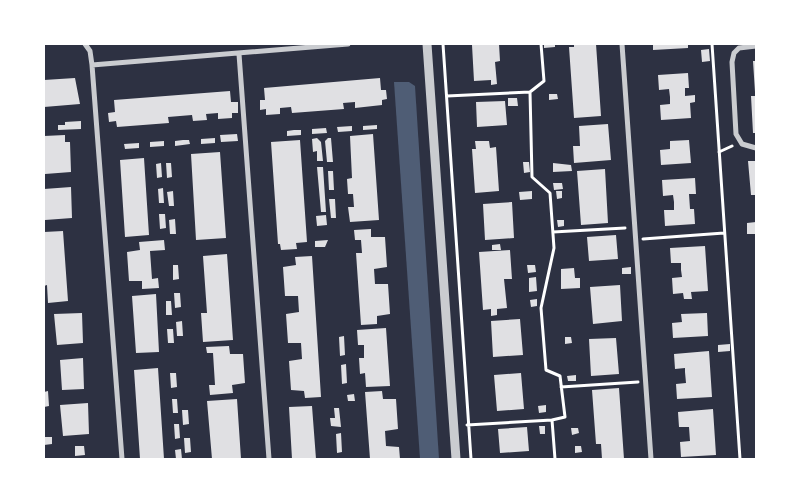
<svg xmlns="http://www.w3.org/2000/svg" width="800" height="503" font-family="Signika,sans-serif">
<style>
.water{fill:#4f5d75}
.building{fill:#e0e0e3}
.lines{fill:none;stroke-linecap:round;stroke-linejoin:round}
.path{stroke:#fff;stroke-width:3}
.minor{stroke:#caccd0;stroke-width:5}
.tertiary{stroke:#caccd0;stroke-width:9}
</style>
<rect width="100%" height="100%" fill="#2d3142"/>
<path class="water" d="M 394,82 L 409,82 L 415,86 L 439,459 L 420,459 Z"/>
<path class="building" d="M 499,44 L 500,61 L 495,62 L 497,84 L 491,85 L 491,80 L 474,81 L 472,45 Z
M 544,44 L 555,44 L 555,47 L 544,48 Z
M 574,44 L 596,44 L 601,116 L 574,118 L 569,47 L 574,47 Z
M 653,44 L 688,44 L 688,48 L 653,50 Z
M 709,49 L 710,61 L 702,62 L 701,50 Z
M 753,61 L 756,61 L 756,92 L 755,92 Z
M 688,73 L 689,88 L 685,88 L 685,96 L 695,95 L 695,102 L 690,103 L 691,118 L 661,120 L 660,105 L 670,104 L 670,97 L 669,89 L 659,90 L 658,75 Z
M 75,78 L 80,104 L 44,107 L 44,80 Z
M 380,78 L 381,90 L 386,90 L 387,99 L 382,100 L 382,105 L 355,108 L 355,102 L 343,103 L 344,109 L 292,113 L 291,107 L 280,108 L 280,114 L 266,115 L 266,109 L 260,110 L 260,100 L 265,100 L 264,88 Z
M 230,91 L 231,102 L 238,102 L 238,113 L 232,113 L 232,118 L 218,119 L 218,113 L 206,114 L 207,120 L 193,121 L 192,115 L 168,117 L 169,123 L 117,127 L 116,121 L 109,122 L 108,113 L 115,112 L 114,100 Z
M 549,94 L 557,94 L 558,99 L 549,100 Z
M 751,96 L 756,96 L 756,133 L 753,133 Z
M 508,98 L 517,98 L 518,106 L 508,106 Z
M 505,101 L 507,125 L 477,127 L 476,102 Z
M 81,121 L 81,129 L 58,130 L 58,125 L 65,125 L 65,122 Z
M 608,124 L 611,160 L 574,163 L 573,146 L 580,146 L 579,126 Z
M 377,125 L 377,129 L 363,130 L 363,126 Z
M 352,126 L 352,131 L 338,132 L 337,127 Z
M 326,128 L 327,133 L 312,134 L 312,129 Z
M 294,130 L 301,130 L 301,135 L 287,136 L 287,131 Z
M 237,134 L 238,141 L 221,142 L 220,135 Z
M 373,134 L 379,220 L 350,222 L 348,207 L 354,207 L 353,194 L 348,194 L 347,179 L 352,178 L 350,136 Z
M 65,135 L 65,142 L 70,142 L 71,172 L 45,174 L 44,136 Z
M 215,138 L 215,143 L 201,144 L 201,139 Z
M 317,138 L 321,142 L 323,161 L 317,161 L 317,151 L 313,152 L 312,139 Z
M 328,138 L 331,138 L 333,162 L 327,162 L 325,141 Z
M 183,140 L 189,140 L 190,144 L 175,146 L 175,141 Z
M 300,140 L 307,242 L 296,243 L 297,249 L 281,250 L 280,244 L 278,244 L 271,142 Z
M 689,140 L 691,163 L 661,165 L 660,150 L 670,149 L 670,141 Z
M 164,141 L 164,146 L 150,147 L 150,142 Z
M 475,141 L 489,141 L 490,148 L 496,147 L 499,191 L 475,193 L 472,149 L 476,149 Z
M 139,143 L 139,148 L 125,149 L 124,144 Z
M 220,152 L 226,238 L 196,240 L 191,154 Z
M 144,158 L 149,235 L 125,237 L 120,160 Z
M 748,161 L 756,161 L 756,195 L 751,195 Z
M 523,162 L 529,162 L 530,172 L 524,173 Z
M 161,163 L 162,177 L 157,178 L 156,164 Z
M 166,163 L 171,163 L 172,177 L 167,178 Z
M 553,163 L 571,165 L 572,171 L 553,172 Z
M 317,167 L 323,167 L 326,212 L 321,212 Z
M 605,169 L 608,223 L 581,225 L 577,171 Z
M 328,171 L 333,171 L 334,190 L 329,190 Z
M 695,178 L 696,194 L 689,194 L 690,209 L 694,209 L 695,224 L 665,226 L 664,210 L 674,210 L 674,202 L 673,195 L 663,196 L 662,180 Z
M 553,183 L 562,183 L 563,189 L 554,190 Z
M 71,187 L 72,218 L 45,220 L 44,189 Z
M 163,188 L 164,203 L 159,203 L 158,189 Z
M 173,191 L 174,206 L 169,206 L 167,192 Z
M 532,191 L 532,199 L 520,200 L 519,192 Z
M 556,191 L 562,191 L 562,198 L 557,199 Z
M 329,199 L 335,199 L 336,218 L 331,218 Z
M 512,202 L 514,238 L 485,240 L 483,204 Z
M 159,214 L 165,214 L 166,228 L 160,229 Z
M 326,215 L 327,225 L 317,226 L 316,216 Z
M 175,219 L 176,234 L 170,234 L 169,220 Z
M 557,220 L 564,220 L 564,226 L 558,227 Z
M 756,222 L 756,234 L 747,234 L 747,223 Z
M 371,229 L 371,237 L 385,237 L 387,267 L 374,269 L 375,284 L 388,284 L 390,314 L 377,316 L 377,324 L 361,325 L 356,253 L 362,253 L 361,240 L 355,240 L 354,230 Z
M 63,231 L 68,301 L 48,303 L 47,285 L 44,286 L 44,232 Z
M 616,235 L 618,259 L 589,261 L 587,237 Z
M 164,240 L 165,250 L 150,251 L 152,279 L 158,278 L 159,288 L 142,289 L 142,281 L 129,281 L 127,252 L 140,250 L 139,242 Z
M 328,240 L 325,247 L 315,247 L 315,241 Z
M 500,244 L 501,250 L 492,250 L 492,245 Z
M 705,246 L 708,291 L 691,292 L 692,299 L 684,299 L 683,293 L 673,294 L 672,278 L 682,277 L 681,270 L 681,263 L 671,263 L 670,248 Z
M 510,250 L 512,279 L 504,279 L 507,308 L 497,309 L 497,315 L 491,316 L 491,309 L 483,310 L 479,252 Z
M 227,254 L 233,340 L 203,342 L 201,313 L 207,313 L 203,256 Z
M 312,256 L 321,397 L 305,398 L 304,391 L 291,390 L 289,361 L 302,359 L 301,343 L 288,343 L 286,314 L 299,312 L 298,296 L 285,296 L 283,267 L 296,265 L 295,257 Z
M 173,265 L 178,265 L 179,279 L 173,280 Z
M 527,265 L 535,265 L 536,272 L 528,273 Z
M 631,267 L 631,274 L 622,274 L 622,268 Z
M 574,268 L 575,278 L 580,278 L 580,288 L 561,289 L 561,269 Z
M 536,277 L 537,291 L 529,292 L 529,278 Z
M 620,285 L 622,321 L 593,324 L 590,287 Z
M 174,293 L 180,293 L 181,307 L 175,308 Z
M 156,294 L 159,352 L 136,353 L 132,296 Z
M 537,299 L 537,306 L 531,307 L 530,300 Z
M 166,301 L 171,301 L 172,315 L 166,315 Z
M 82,313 L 83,343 L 57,345 L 54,314 Z
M 707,313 L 708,336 L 673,338 L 672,323 L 682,322 L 681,314 Z
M 520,319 L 523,355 L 493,357 L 491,321 Z
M 182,321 L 183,336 L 177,336 L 176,322 Z
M 386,328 L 390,386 L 366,387 L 365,373 L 360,374 L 359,358 L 364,358 L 364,345 L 358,345 L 357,330 Z
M 167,329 L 173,329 L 174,343 L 168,343 Z
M 344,336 L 345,355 L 340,356 L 339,337 Z
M 565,337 L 571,337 L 572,343 L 565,344 Z
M 616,338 L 619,374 L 591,376 L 589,339 Z
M 730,344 L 730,351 L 718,352 L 718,345 Z
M 229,346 L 230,354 L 243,354 L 245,383 L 232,385 L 233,393 L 210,395 L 209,385 L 215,385 L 213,353 L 207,353 L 206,347 Z
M 709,351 L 712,397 L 677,399 L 676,384 L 686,383 L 685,372 L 685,368 L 675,369 L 674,354 Z
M 83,358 L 84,389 L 62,390 L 60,360 Z
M 346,364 L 347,383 L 342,384 L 341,365 Z
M 158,368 L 164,459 L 140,459 L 134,370 Z
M 170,373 L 176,373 L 177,387 L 171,388 Z
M 521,373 L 524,409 L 497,411 L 494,375 Z
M 576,375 L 576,381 L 568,381 L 567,376 Z
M 619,388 L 624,459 L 602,459 L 601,444 L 596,444 L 592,390 Z
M 48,391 L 49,406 L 44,407 L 44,392 Z
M 382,391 L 383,399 L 396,399 L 398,429 L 385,431 L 386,446 L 399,447 L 400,459 L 370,459 L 365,392 Z
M 354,394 L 355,401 L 348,401 L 347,395 Z
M 172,399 L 177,399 L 178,413 L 173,413 Z
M 237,399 L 241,459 L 212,459 L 207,401 Z
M 88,403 L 89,434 L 63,436 L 60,405 Z
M 546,405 L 546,412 L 539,413 L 538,406 Z
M 312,406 L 316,459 L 292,459 L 289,407 Z
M 334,408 L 339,408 L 341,427 L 331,426 L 330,418 L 335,418 Z
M 713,409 L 716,455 L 681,457 L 680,442 L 690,441 L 689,427 L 679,427 L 678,412 Z
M 182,410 L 188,410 L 189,424 L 183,425 Z
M 174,424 L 179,424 L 180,438 L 175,439 Z
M 539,426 L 545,426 L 545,434 L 540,434 Z
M 527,427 L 529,451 L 500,453 L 498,429 Z
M 571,428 L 578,428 L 579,433 L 572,435 Z
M 341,433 L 342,452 L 337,453 L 336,434 Z
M 44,437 L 52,437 L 52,444 L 44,445 Z
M 184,438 L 190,438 L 191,452 L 185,453 Z
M 75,446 L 84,446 L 85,455 L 75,456 Z
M 575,446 L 581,446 L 582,452 L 575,453 Z
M 181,449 L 182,459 L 176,459 L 175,450 Z"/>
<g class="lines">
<path class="path" d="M 443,44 L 471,459
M 541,44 L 544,81 L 530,92 L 532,177 L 550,193 L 554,248 L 541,308 L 546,370 L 560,376 L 565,417 L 552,420 L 555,459
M 712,44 L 740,459
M 447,96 L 530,92
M 719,152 L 732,146
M 553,232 L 625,228
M 643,239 L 724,233
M 561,387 L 638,382
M 467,425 L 552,420"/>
<path class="minor" d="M 85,44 L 90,51 L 92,65 L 348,44
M 622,44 L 651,459
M 756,46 L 739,48 L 734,53 L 732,62 L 736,134 L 742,144 L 756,148
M 239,54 L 269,459
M 92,65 L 122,459"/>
<path class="tertiary" d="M 427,44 L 456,459"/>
</g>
<rect width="800" height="503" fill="none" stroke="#ffffff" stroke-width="90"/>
</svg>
